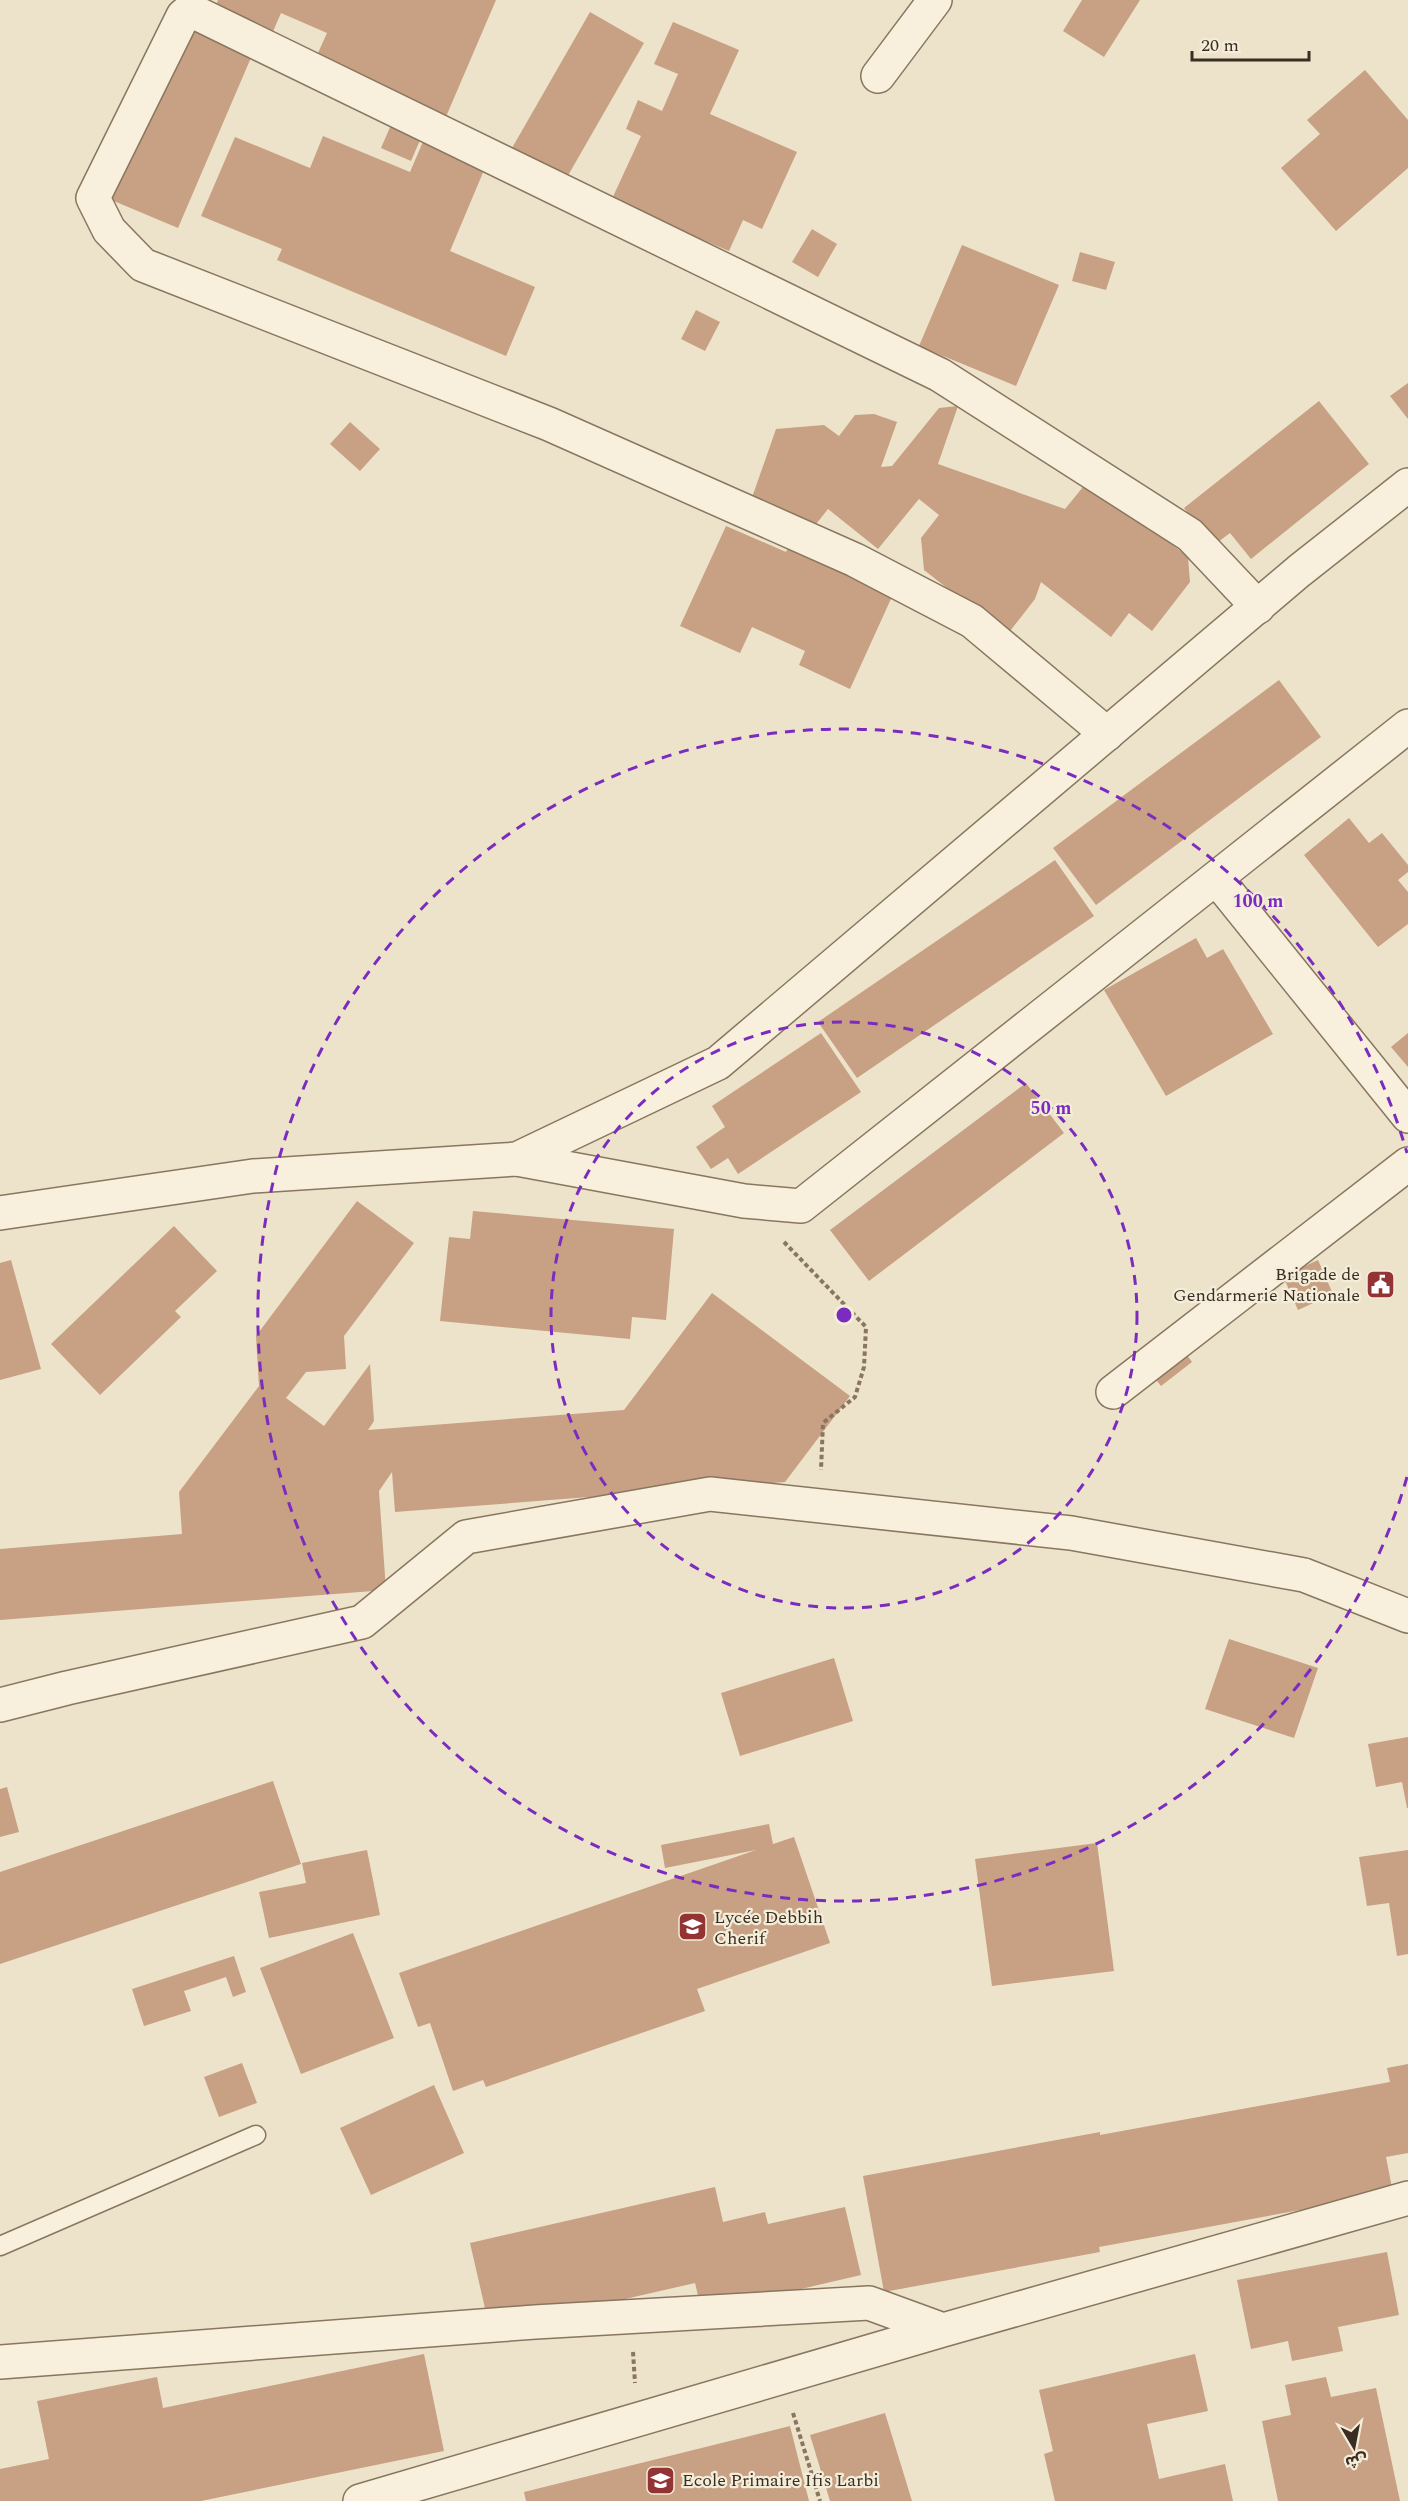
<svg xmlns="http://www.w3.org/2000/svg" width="1408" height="2501" font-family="Spectral,'Noto Sans Arabic',serif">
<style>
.building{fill:#c8a083}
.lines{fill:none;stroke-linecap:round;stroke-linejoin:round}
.service-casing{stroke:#89765f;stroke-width:21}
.minor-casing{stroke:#89765f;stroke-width:36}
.tertiary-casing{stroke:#89765f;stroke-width:36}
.path{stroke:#89765f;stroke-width:4;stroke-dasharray:4.5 3;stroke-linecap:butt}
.service{stroke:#f8f0dd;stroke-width:18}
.minor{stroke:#f8f0dd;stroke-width:33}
.tertiary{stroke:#f8f0dd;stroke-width:33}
.ring{fill:none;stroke:#7b2cbf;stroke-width:3;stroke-dasharray:10 8}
.labels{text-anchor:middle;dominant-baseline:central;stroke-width:4.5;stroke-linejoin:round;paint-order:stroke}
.poi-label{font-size:18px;fill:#3a2e22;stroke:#f4edda;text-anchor:start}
.centre{fill:#7b2cbf;stroke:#f4edda;stroke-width:3}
.ring-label{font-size:18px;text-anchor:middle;font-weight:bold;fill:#7b2cbf;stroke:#f4edda;stroke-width:4.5;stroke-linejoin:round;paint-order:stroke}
</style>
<rect width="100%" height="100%" fill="#ede3ca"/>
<path class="building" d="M 218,0 L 496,0 L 445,119 L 313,64 L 327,33 L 281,13 L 271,36 L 213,12 Z
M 1082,0 L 1140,0 L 1104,57 L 1063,31 Z
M 590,12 L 644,43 L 566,179 L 512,148 Z
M 188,17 L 256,46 L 178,228 L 109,199 Z
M 673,22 L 739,50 L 710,114 L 797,152 L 762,229 L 743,220 L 729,251 L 611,201 L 641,136 L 626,129 L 638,100 L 662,111 L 678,74 L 654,64 Z
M 1365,70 L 1408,120 L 1408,168 L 1336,231 L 1281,168 L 1320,134 L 1307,120 Z
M 394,118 L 424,131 L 411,161 L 381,148 Z
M 323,136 L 410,172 L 425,137 L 487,163 L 450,251 L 535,287 L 506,356 L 277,260 L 282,249 L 201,216 L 235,137 L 310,168 Z
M 812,229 L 837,244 L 818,277 L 792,262 Z
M 962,245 L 1059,285 L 1016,386 L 919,346 Z
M 1080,252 L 1115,262 L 1106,290 L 1072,281 Z
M 696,310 L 720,322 L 705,351 L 681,339 Z
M 1408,383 L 1408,419 L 1390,396 Z
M 1319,401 L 1369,464 L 1251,559 L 1230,533 L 1214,545 L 1184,508 Z
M 958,406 L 938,464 L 1065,509 L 1083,487 L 1110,496 L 1188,557 L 1190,582 L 1152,631 L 1129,613 L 1111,637 L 1041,582 L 1035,599 L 1007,635 L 924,570 L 921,538 L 939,515 L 919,499 L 878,549 L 828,509 L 813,528 L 749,506 L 776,429 L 824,425 L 839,436 L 855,415 L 874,414 L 897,422 L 881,467 L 892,466 L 939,408 Z
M 350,422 L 380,449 L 360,471 L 330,444 Z
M 726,526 L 786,552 L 790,543 L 895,590 L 850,689 L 799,665 L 805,651 L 752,627 L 740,653 L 680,626 Z
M 1279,680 L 1321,737 L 1096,905 L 1053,848 Z
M 1349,818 L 1369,843 L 1382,833 L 1408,865 L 1408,872 L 1398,880 L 1408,892 L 1408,924 L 1378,947 L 1304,855 Z
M 1055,860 L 1094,916 L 857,1078 L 818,1022 Z
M 1196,938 L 1207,958 L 1223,949 L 1273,1034 L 1166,1096 L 1104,990 Z
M 821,1033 L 861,1092 L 738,1174 L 728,1158 L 711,1169 L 696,1147 L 725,1127 L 712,1106 Z
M 1408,1033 L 1408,1067 L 1391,1047 Z
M 1026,1083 L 1064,1133 L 869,1281 L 830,1230 Z
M 357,1201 L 414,1243 L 344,1336 L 346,1369 L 306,1372 L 286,1398 L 324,1426 L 370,1364 L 374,1421 L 368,1430 L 624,1410 L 712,1293 L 850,1396 L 785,1482 L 395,1512 L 392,1472 L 379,1491 L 386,1590 L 0,1620 L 0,1549 L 182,1534 L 179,1492 L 259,1386 L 256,1336 Z
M 473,1211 L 674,1229 L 666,1320 L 632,1317 L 630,1339 L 440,1321 L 449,1237 L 470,1239 Z
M 174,1226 L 217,1271 L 175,1311 L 181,1317 L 100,1395 L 51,1344 Z
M 11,1260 L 41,1369 L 0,1380 L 0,1263 Z
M 1318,1260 L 1333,1294 L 1298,1310 L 1283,1276 Z
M 1179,1344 L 1192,1362 L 1161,1386 L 1147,1368 Z
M 1229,1639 L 1318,1668 L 1294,1738 L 1205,1709 Z
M 834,1658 L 853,1721 L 740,1756 L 721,1693 Z
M 1408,1737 L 1408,1808 L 1407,1808 L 1402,1782 L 1376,1787 L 1368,1744 Z
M 273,1781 L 301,1864 L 0,1964 L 0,1872 Z
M 7,1787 L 19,1832 L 0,1837 L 0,1789 Z
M 769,1824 L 773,1844 L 794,1837 L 830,1943 L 697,1989 L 705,2011 L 486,2087 L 483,2080 L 453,2091 L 430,2023 L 418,2027 L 399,1973 L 756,1850 L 665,1868 L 661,1845 Z
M 1097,1843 L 1114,1971 L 992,1986 L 975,1859 Z
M 367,1850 L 380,1915 L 269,1938 L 259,1892 L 306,1883 L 302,1863 Z
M 1408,1850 L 1408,1954 L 1397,1956 L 1389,1903 L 1367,1906 L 1359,1857 Z
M 353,1933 L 394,2038 L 301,2074 L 260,1968 Z
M 234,1956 L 246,1992 L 233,1997 L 226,1977 L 184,1991 L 191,2011 L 144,2026 L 132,1989 Z
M 242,2063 L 257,2103 L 219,2117 L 204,2077 Z
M 1408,2064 L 1408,2153 L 1386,2157 L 1393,2193 L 1099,2247 L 1100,2252 L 884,2292 L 863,2176 L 1100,2132 L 1100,2135 L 1390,2082 L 1387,2068 Z
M 434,2085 L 464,2153 L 371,2195 L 340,2128 Z
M 715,2187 L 723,2222 L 765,2212 L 768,2224 L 845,2207 L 861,2275 L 702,2312 L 695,2283 L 490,2330 L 470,2243 Z
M 1387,2252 L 1399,2315 L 1338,2327 L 1343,2351 L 1292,2361 L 1288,2341 L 1251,2349 L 1237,2280 Z
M 424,2354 L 444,2451 L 201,2501 L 0,2501 L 0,2469 L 49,2459 L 37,2401 L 157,2377 L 163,2408 Z
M 1195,2354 L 1208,2411 L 1147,2424 L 1159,2479 L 1225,2464 L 1233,2501 L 1055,2501 L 1044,2454 L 1053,2451 L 1039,2390 Z
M 1326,2377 L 1331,2397 L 1376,2388 L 1400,2501 L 1278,2501 L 1262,2421 L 1291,2415 L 1285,2385 Z
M 885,2413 L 912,2501 L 830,2501 L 810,2435 Z
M 790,2426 L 809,2501 L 526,2501 L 524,2492 Z"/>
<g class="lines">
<defs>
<path id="service" d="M 0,2246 L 256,2135"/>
<path id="minor" d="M 878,76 L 935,0
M 1107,734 L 972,621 L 855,560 L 549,424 L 143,265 L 109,230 L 93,198 L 183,16 L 190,10 L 940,375 L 1190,535 L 1258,607
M 1216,878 L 1408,726
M 517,1159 L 744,1201 L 801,1206 L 1216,878 L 1408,1116
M 1113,1392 L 1408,1164
M 0,2362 L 535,2322 L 869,2303 L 943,2330
M 360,2501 L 943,2330 L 1408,2198"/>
<path id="tertiary" d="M 0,1213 L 253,1176 L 517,1159 L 718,1063 L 1299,571 L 1408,485
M 0,1705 L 67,1688 L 362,1622 L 466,1537 L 710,1494 L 1071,1533 L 1304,1575 L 1408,1616"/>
</defs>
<use href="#service" class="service-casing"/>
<use href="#minor" class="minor-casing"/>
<use href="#tertiary" class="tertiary-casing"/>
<path class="path" d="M 784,1242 L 866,1327 L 864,1367 L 855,1397 L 823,1423 L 821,1470
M 633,2352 L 635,2383
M 793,2413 L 820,2501"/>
<use href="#service" class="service"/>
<use href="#minor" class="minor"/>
<use href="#tertiary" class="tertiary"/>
</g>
<g class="ring">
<circle cx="844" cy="1315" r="293"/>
<path d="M1407 1477A586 586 0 1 1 1407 1153"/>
</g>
<defs>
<symbol id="civic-square" viewBox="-11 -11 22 22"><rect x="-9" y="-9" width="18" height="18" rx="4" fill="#943333" stroke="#f4edda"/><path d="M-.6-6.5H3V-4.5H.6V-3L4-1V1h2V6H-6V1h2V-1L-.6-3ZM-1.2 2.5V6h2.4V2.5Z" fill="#fff"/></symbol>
<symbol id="school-square" viewBox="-11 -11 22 22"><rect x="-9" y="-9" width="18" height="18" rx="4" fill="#943333" stroke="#f4edda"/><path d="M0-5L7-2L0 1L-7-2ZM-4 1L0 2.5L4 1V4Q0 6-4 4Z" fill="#fff"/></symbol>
</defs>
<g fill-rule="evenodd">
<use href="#civic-square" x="1364" y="1268" width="33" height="33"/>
<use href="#school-square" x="676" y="1910" width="33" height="33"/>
<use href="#school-square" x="644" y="2464" width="33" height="33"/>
</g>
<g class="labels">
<g class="poi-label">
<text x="1360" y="1274" text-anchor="end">Brigade de<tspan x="1360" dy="21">Gendarmerie Nationale</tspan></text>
<text x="714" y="1917">Lycée Debbih<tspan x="714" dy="21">Cherif</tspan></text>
<text x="682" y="2480">Ecole Primaire Ifis Larbi</text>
</g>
</g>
<circle cx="844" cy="1315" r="9" class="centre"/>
<g class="ring-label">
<text x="1258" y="907">100 m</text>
<text x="1051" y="1114">50 m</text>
</g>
<g transform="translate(1354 2447) rotate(170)" stroke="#f4edda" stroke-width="4.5" paint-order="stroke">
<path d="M0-4.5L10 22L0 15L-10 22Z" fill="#3a2e22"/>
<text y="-9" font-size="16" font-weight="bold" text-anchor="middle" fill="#3a2e22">ش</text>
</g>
<path d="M1192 51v9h117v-9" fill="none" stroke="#3a2e22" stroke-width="3"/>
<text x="1201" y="51" font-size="18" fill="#3a2e22" stroke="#f4edda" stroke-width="4.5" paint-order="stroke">20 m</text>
</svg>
